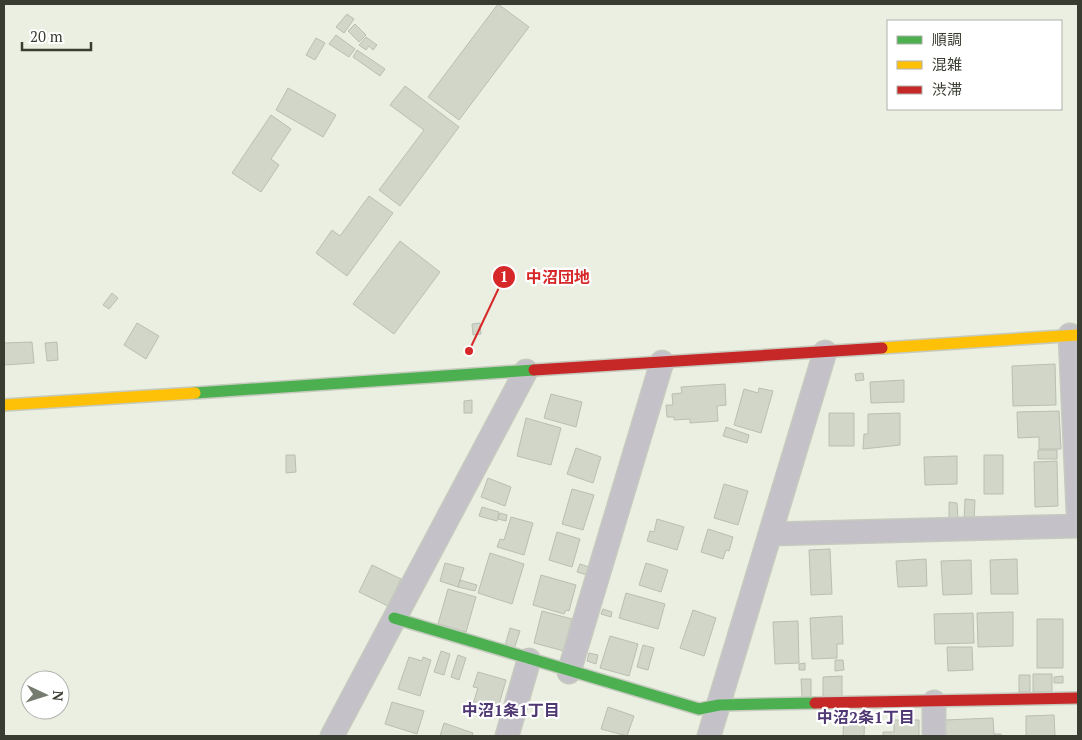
<svg xmlns="http://www.w3.org/2000/svg" width="1082" height="740" font-family="'PT Serif','Noto Sans JP',serif">
<style>
.building{fill:#d1d6c8;stroke:#babeb3}
.lines{fill:none;stroke-linecap:round;stroke-linejoin:round}
.street-casing{stroke:#c6cabf;stroke-width:25}
.fast-casing{stroke:#c6cabf;stroke-width:14}
.slow-casing{stroke:#c6cabf;stroke-width:14}
.jam-casing{stroke:#c6cabf;stroke-width:14}
.street{stroke:#c4c1c9;stroke-width:22}
.fast{stroke:#4caf50;stroke-width:11}
.slow{stroke:#ffc107;stroke-width:11}
.jam{stroke:#c62828;stroke-width:11}
.labels{text-anchor:middle;dominant-baseline:central;stroke-width:4.5;stroke-linejoin:round;paint-order:stroke}
.neighbourhood-label{font-size:16px;font-weight:bold;fill:#4e3772;stroke:#fff}
.leader{fill:none;stroke:#d62828;stroke-width:2}
.callout-dot{fill:#d62828;stroke:#fff;stroke-width:2}
.mark-label{font-size:15px;text-anchor:middle;font-weight:bold;fill:#fff}
.callout-label{font-size:16px;text-anchor:middle;font-weight:bold;fill:#d62828;stroke:#fff;stroke-width:4.5;stroke-linejoin:round;paint-order:stroke}
</style>
<rect width="100%" height="100%" fill="#eaefe1"/>
<path class="building" d="M 498,4 L 529,27 L 459,120 L 428,97 Z
M 347,14 L 354,19 L 344,33 L 336,27 Z
M 355,24 L 366,35 L 359,42 L 348,31 Z
M 336,35 L 355,49 L 349,57 L 329,44 Z
M 366,37 L 377,45 L 373,50 L 369,46 L 366,50 L 359,45 Z
M 316,38 L 325,43 L 315,60 L 306,55 Z
M 357,50 L 385,69 L 380,76 L 353,57 Z
M 405,86 L 459,127 L 400,206 L 379,190 L 424,130 L 390,105 Z
M 288,88 L 336,115 L 323,137 L 276,110 Z
M 271,115 L 291,129 L 271,159 L 279,165 L 261,192 L 232,173 Z
M 369,196 L 393,213 L 347,276 L 316,253 L 332,230 L 340,236 Z
M 400,241 L 440,272 L 394,334 L 353,304 Z
M 112,293 L 118,298 L 109,309 L 103,305 Z
M 137,323 L 159,336 L 146,359 L 124,345 Z
M 480,323 L 481,334 L 473,335 L 472,324 Z
M 32,342 L 34,363 L 4,365 L 4,343 Z
M 57,342 L 58,360 L 47,361 L 45,343 Z
M 1055,364 L 1056,405 L 1013,406 L 1012,366 Z
M 863,373 L 864,380 L 856,381 L 855,374 Z
M 904,380 L 904,402 L 871,403 L 870,382 Z
M 725,384 L 726,405 L 717,406 L 718,421 L 690,423 L 690,419 L 674,420 L 674,417 L 667,417 L 666,405 L 673,405 L 672,394 L 682,393 L 681,387 Z
M 759,388 L 773,391 L 761,433 L 734,425 L 744,389 L 758,393 Z
M 551,394 L 582,402 L 576,427 L 544,418 Z
M 472,400 L 472,413 L 464,413 L 464,401 Z
M 1059,411 L 1061,449 L 1039,449 L 1039,437 L 1018,438 L 1017,412 Z
M 829,413 L 854,413 L 854,446 L 829,446 Z
M 900,413 L 900,445 L 863,449 L 864,434 L 868,434 L 868,414 Z
M 526,418 L 561,428 L 551,465 L 517,456 Z
M 726,427 L 749,435 L 747,443 L 723,436 Z
M 576,448 L 601,457 L 593,483 L 567,474 Z
M 1038,450 L 1057,450 L 1057,459 L 1038,459 Z
M 286,455 L 295,455 L 296,472 L 286,473 Z
M 984,455 L 1003,455 L 1003,494 L 984,494 Z
M 957,456 L 957,484 L 925,485 L 924,457 Z
M 1057,461 L 1058,506 L 1035,507 L 1034,462 Z
M 488,478 L 511,487 L 505,506 L 481,497 Z
M 724,484 L 748,491 L 738,525 L 714,518 Z
M 572,489 L 594,495 L 583,530 L 562,524 Z
M 965,499 L 975,500 L 974,522 L 964,521 Z
M 949,502 L 957,503 L 958,519 L 949,518 Z
M 482,507 L 499,512 L 497,521 L 479,516 Z
M 500,513 L 507,515 L 506,521 L 498,519 Z
M 511,517 L 533,523 L 524,555 L 497,547 L 500,539 L 504,540 Z
M 657,519 L 684,527 L 677,550 L 647,541 L 650,531 L 654,532 Z
M 708,529 L 733,537 L 729,551 L 726,550 L 723,559 L 701,552 Z
M 557,532 L 580,539 L 572,567 L 549,560 Z
M 830,549 L 832,594 L 811,595 L 809,550 Z
M 490,553 L 524,564 L 512,604 L 478,593 Z
M 926,559 L 927,586 L 898,587 L 896,561 Z
M 1017,559 L 1018,594 L 991,594 L 990,560 Z
M 971,560 L 972,594 L 943,595 L 941,561 Z
M 445,563 L 464,568 L 458,587 L 440,581 Z
M 646,563 L 668,570 L 661,592 L 639,585 Z
M 580,564 L 589,567 L 587,575 L 577,572 Z
M 372,565 L 401,579 L 388,606 L 359,592 Z
M 541,575 L 576,585 L 569,611 L 566,610 L 564,614 L 533,605 Z
M 460,580 L 477,585 L 475,591 L 458,587 Z
M 448,589 L 476,597 L 466,632 L 438,624 Z
M 626,593 L 665,604 L 658,629 L 619,618 Z
M 603,609 L 612,612 L 611,617 L 601,614 Z
M 693,610 L 716,618 L 704,656 L 680,648 Z
M 542,611 L 572,619 L 564,651 L 534,643 Z
M 1013,612 L 1013,646 L 978,647 L 977,613 Z
M 973,613 L 974,643 L 935,644 L 934,614 Z
M 842,616 L 843,644 L 837,644 L 837,658 L 812,659 L 810,618 Z
M 1037,619 L 1063,619 L 1063,668 L 1037,668 Z
M 798,621 L 799,663 L 775,664 L 773,622 Z
M 510,628 L 520,631 L 514,649 L 505,646 Z
M 610,636 L 638,644 L 629,676 L 600,668 Z
M 643,645 L 654,648 L 648,670 L 637,667 Z
M 947,647 L 972,647 L 973,670 L 948,671 Z
M 441,651 L 450,654 L 444,675 L 434,672 Z
M 589,653 L 598,655 L 596,664 L 587,661 Z
M 458,655 L 466,658 L 459,680 L 451,677 Z
M 409,657 L 422,661 L 423,657 L 431,660 L 420,696 L 398,689 Z
M 835,660 L 843,660 L 844,670 L 835,671 Z
M 805,663 L 805,670 L 799,670 L 799,664 Z
M 478,672 L 506,680 L 495,718 L 471,710 L 478,688 L 473,687 Z
M 1033,674 L 1052,674 L 1052,692 L 1033,692 Z
M 1019,675 L 1030,675 L 1030,692 L 1019,692 Z
M 842,676 L 842,697 L 823,697 L 823,677 Z
M 1063,676 L 1063,683 L 1054,683 L 1054,677 Z
M 801,679 L 811,679 L 811,697 L 802,697 Z
M 392,702 L 424,711 L 417,734 L 385,724 Z
M 608,707 L 634,716 L 627,736 L 601,729 Z
M 844,712 L 865,713 L 864,736 L 843,736 Z
M 1054,715 L 1055,736 L 1026,736 L 1026,716 Z
M 993,718 L 994,734 L 1001,734 L 1001,736 L 946,736 L 945,720 Z
M 894,720 L 919,720 L 919,736 L 883,736 L 883,732 L 894,732 Z
M 444,723 L 473,733 L 472,736 L 440,736 Z"/>
<g class="lines">
<defs>
<path id="street" d="M 1070,335 L 1078,511
M 771,534 L 1078,526
M 569,672 L 662,362
M 934,702 L 934,736
M 332,736 L 526,371
M 507,736 L 529,660
M 709,736 L 825,352"/>
<path id="fast" d="M 195,393 L 534,370
M 394,618 L 699,709 L 719,705 L 815,703"/>
<path id="slow" d="M 882,348 L 1078,335
M 4,405 L 195,393"/>
<path id="jam" d="M 534,370 L 882,348
M 815,703 L 1078,698"/>
</defs>
<use href="#street" class="street-casing"/>
<use href="#fast" class="fast-casing"/>
<use href="#slow" class="slow-casing"/>
<use href="#jam" class="jam-casing"/>
<use href="#street" class="street"/>
<use href="#fast" class="fast"/>
<use href="#slow" class="slow"/>
<use href="#jam" class="jam"/>
</g>
<g class="labels">
<g class="neighbourhood-label">
<text x="511" y="710">中沼1条1丁目</text>
<text x="866" y="717">中沼2条1丁目</text>
</g>
</g>
<path class="leader" d="M469 351L504 277"/>
<g class="callout-dot">
<circle cx="469" cy="351" r="5"/>
<circle cx="504" cy="277" r="12"/>
</g>
<g class="mark-label">
<text x="504" y="282">1</text>
</g>
<g class="callout-label">
<text x="558" y="283">中沼団地</text>
</g>
<rect width="1082" height="740" fill="none" stroke="#383c31" stroke-width="10"/>
<rect x="887" y="20" width="175" height="90" fill="#ffffff" stroke="#afb1ad"/>
<rect x="897" y="36" width="25" height="8" fill="#4caf50" stroke="#afb1ad"/>
<text x="932" y="45" font-size="15" fill="#383c31">順調</text>
<rect x="897" y="61" width="25" height="8" fill="#ffc107" stroke="#afb1ad"/>
<text x="932" y="70" font-size="15" fill="#383c31">混雑</text>
<rect x="897" y="86" width="25" height="8" fill="#c62828" stroke="#afb1ad"/>
<text x="932" y="95" font-size="15" fill="#383c31">渋滞</text>
<g transform="translate(45 695) rotate(94)"><circle r="24" fill="#ffffff" stroke="#afb1ad"/>
<path d="M0-4L9 19L0 12L-9 19Z" fill="#767b6f"/>
<text y="-8" font-size="14" font-weight="bold" text-anchor="middle" fill="#383c31">N</text>
</g>
<path d="M22 42v8h69v-8" fill="none" stroke="#383c31" stroke-width="2.5"/>
<text x="30" y="42" font-size="15" fill="#383c31" stroke="#ffffff" stroke-width="4" paint-order="stroke">20 m</text>
</svg>
